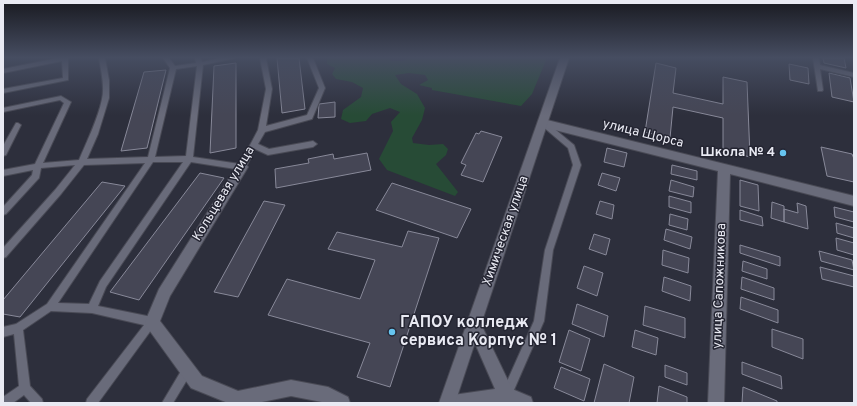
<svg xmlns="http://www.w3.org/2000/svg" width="857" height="406" font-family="Overpass,sans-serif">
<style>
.green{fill:#274b36}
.building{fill:#454655;stroke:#888999}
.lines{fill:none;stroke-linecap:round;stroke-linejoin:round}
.lane-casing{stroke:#494a55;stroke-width:2}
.street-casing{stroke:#494a55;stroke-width:2}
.secondary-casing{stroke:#494a55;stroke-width:2}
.lane{fill:#696b7a;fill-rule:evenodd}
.street{fill:#696b7a;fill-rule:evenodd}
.secondary{fill:#696b7a;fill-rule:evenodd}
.poi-dot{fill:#66c4ef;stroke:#242532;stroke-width:1.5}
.labels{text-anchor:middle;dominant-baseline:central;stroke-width:3;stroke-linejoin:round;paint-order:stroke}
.street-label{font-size:13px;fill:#e9eaf3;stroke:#242532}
.poi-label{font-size:13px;font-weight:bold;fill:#e9eaf3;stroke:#242532;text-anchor:end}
.near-poi-label{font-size:16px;font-weight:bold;fill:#e9eaf3;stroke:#242532;text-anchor:start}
</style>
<rect width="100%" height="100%" fill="#2d2f3c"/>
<path class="green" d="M 327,58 L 389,58 L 391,61 L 404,61 L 408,58 L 547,58 L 532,94 L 521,106 L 432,90 L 432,88 L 419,85 L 428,80 L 425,75 L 409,73 L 395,75 L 401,84 L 417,94 L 425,108 L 422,120 L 412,138 L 413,143 L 429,145 L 443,144 L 448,149 L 446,155 L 436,164 L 458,192 L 455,196 L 387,170 L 379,159 L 393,131 L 391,122 L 400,112 L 390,108 L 372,114 L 366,121 L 350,123 L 341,119 L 343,110 L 361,97 L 363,88 L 352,82 L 336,79 L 332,74 L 335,68 L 327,64 Z"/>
<path class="building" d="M 277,58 L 299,58 L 305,109 L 282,113 Z
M 823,58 L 844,58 L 846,68 L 824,63 Z
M 236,63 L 236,148 L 210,153 L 214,66 Z
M 656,63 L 676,68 L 673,93 L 723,104 L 723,77 L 747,82 L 750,157 L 723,150 L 723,118 L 673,107 L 670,138 L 645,132 Z
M 789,64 L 808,68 L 809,84 L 790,80 Z
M 166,70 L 147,148 L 121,151 L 144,72 Z
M 829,73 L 850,78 L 854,102 L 832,97 Z
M 335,102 L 335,117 L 318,118 L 319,104 Z
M 481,131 L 502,137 L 483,182 L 461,175 L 466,165 L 461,163 L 476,133 L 479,134 Z
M 821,147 L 852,154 L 854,159 L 854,182 L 827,176 Z
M 607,148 L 627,153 L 624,167 L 604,162 Z
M 367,153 L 371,170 L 276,188 L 275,169 L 309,163 L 308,159 L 333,154 L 334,159 Z
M 672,165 L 697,171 L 697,180 L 671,174 Z
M 200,173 L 224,178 L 139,300 L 110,292 Z
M 602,173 L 620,178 L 616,191 L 598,185 Z
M 671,180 L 694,187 L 693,197 L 669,191 Z
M 740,180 L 758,185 L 759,211 L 740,206 Z
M 102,182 L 125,186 L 20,317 L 3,314 L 3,300 Z
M 392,183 L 471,209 L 457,238 L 376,210 Z
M 669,196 L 691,202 L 691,213 L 669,207 Z
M 264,201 L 285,205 L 238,297 L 214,292 Z
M 600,201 L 614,205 L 612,219 L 596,214 Z
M 772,202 L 784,206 L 784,222 L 771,218 Z
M 797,203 L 806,206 L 808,229 L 784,222 L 784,209 L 798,213 Z
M 834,207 L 854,212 L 854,222 L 835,217 Z
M 740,210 L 762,217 L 763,226 L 740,220 Z
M 670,214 L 688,219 L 687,230 L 669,225 Z
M 836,223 L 854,228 L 854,238 L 837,233 Z
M 666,229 L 692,237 L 690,249 L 664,240 Z
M 408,231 L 439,238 L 390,387 L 357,377 L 370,343 L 268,315 L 287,279 L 360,299 L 375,260 L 328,249 L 337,232 L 402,247 Z
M 594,234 L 610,239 L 606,255 L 589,249 Z
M 836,238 L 854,243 L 854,255 L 837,250 Z
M 740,245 L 780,257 L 780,266 L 740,253 Z
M 663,250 L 689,258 L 688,273 L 662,265 Z
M 819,251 L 852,260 L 854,270 L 821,261 Z
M 743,261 L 767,269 L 767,279 L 742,271 Z
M 584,266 L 603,273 L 597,296 L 577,288 Z
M 820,267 L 854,276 L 854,287 L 822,279 Z
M 664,277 L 691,286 L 690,301 L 662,291 Z
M 742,277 L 774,288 L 774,300 L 741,289 Z
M 741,297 L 778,310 L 778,323 L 740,309 Z
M 577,304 L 608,316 L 604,337 L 572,324 Z
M 645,306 L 685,318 L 685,338 L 643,325 Z
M 772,329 L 803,339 L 803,359 L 772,347 Z
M 569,330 L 590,339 L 581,371 L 559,362 Z
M 635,330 L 658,338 L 656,355 L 632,347 Z
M 742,362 L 781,376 L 782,389 L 742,374 Z
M 604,364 L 634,377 L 629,403 L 594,403 Z
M 665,365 L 687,373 L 687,385 L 665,377 Z
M 561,367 L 590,379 L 584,401 L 554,388 Z
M 659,386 L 687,397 L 687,403 L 657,403 Z
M 743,387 L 777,401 L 777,403 L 742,403 Z"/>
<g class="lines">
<defs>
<path id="lane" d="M 58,58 L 68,58 L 68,80 L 3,93 L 3,89 L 63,78 L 62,61 L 3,73 L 3,69 Z
M 99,58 L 105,58 L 109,80 L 109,98 L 98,134 L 87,159 L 148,157 L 170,68 L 163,58 L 169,58 L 175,66 L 196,63 L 195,58 L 201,58 L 202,62 L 220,58 L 235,58 L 203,65 L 193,157 L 240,164 L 258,130 L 266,89 L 260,58 L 266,58 L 272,89 L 266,126 L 307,115 L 319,88 L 307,58 L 313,58 L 325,88 L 312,119 L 265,132 L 258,144 L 269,149 L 313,141 L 317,144 L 313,147 L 268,155 L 255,149 L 245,169 L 242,170 L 191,162 L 106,287 L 98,306 L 152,317 L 155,319 L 157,322 L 98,403 L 86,403 L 87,399 L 144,325 L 92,313 L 51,311 L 23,330 L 30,386 L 42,399 L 43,403 L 31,403 L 24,395 L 13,403 L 3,403 L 3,397 L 19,386 L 14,334 L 3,337 L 3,327 L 16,324 L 47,304 L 145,163 L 84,165 L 61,194 L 6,257 L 3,258 L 3,248 L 55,190 L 75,165 L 41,168 L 39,178 L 6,214 L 3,215 L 3,207 L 32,175 L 33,170 L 3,176 L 3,170 L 35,164 L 64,103 L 60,100 L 3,112 L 3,108 L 61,96 L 71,102 L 43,163 L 79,160 C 87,141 98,119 102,99 C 105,86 101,71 99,58 ZM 197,66 L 186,156 L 155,157 L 176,69 ZM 153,162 L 183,162 L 100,281 L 89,304 L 58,303 Z
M 813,58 L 819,58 L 820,65 L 854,73 L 854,77 L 820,69 L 823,90 L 822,91 L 818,91 Z
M 541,121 L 545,121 L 574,145 L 581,165 L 553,250 L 544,321 L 510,399 L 506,400 L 502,399 L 501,395 L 534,321 L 545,250 L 573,165 L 568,148 L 541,125 L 540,123 Z
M 16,123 L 18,123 L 21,125 L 6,155 L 3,156 L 3,146 Z
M 188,365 L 192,366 L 193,370 L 173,403 L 162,403 L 184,366 Z"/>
<path id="street" d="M 543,119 L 854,196 L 854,206 L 730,174 L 724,403 L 708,403 L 718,171 L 539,126 L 538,123 L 539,120 Z
M 242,163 L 246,164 L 248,167 L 170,296 L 160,321 L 202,376 L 238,391 L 291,380 L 328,387 L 348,397 L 350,403 L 327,403 L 291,396 L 257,403 L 228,403 L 191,388 L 147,327 L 145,322 L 159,289 L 238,164 Z
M 474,318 L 479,320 L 512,389 L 531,397 L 533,403 L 445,403 L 447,397 L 453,395 L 495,389 L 467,325 L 469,320 Z"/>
<path id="secondary" d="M 560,58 L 569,58 L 455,403 L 439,403 Z"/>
</defs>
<use href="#lane" class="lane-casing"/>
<use href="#street" class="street-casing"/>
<use href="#secondary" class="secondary-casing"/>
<use href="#lane" class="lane"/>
<use href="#street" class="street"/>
<use href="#secondary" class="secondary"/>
</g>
<linearGradient id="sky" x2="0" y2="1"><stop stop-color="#191a21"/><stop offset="0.5" stop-color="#464d61"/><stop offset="1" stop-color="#464d61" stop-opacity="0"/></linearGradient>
<rect width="857" height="115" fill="url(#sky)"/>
<g class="poi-dot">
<circle cx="783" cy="153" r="4"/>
<circle cx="392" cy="332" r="4"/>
</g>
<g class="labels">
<g class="street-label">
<text transform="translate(643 134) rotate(14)">улица Щорса</text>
<text transform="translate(224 194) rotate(-59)">Кольцевая улица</text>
<text transform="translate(506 231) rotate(-71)">Химическая улица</text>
<text transform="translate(720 286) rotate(-88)">улица Сапожникова</text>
</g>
<g class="poi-label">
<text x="775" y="153">Школа № 4</text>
</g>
<g class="near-poi-label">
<text x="400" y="323">ГАПОУ колледж<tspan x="400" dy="18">сервиса Корпус № 1</tspan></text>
</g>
</g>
<rect width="857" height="406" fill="none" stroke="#e9eaf3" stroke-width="8"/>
</svg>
